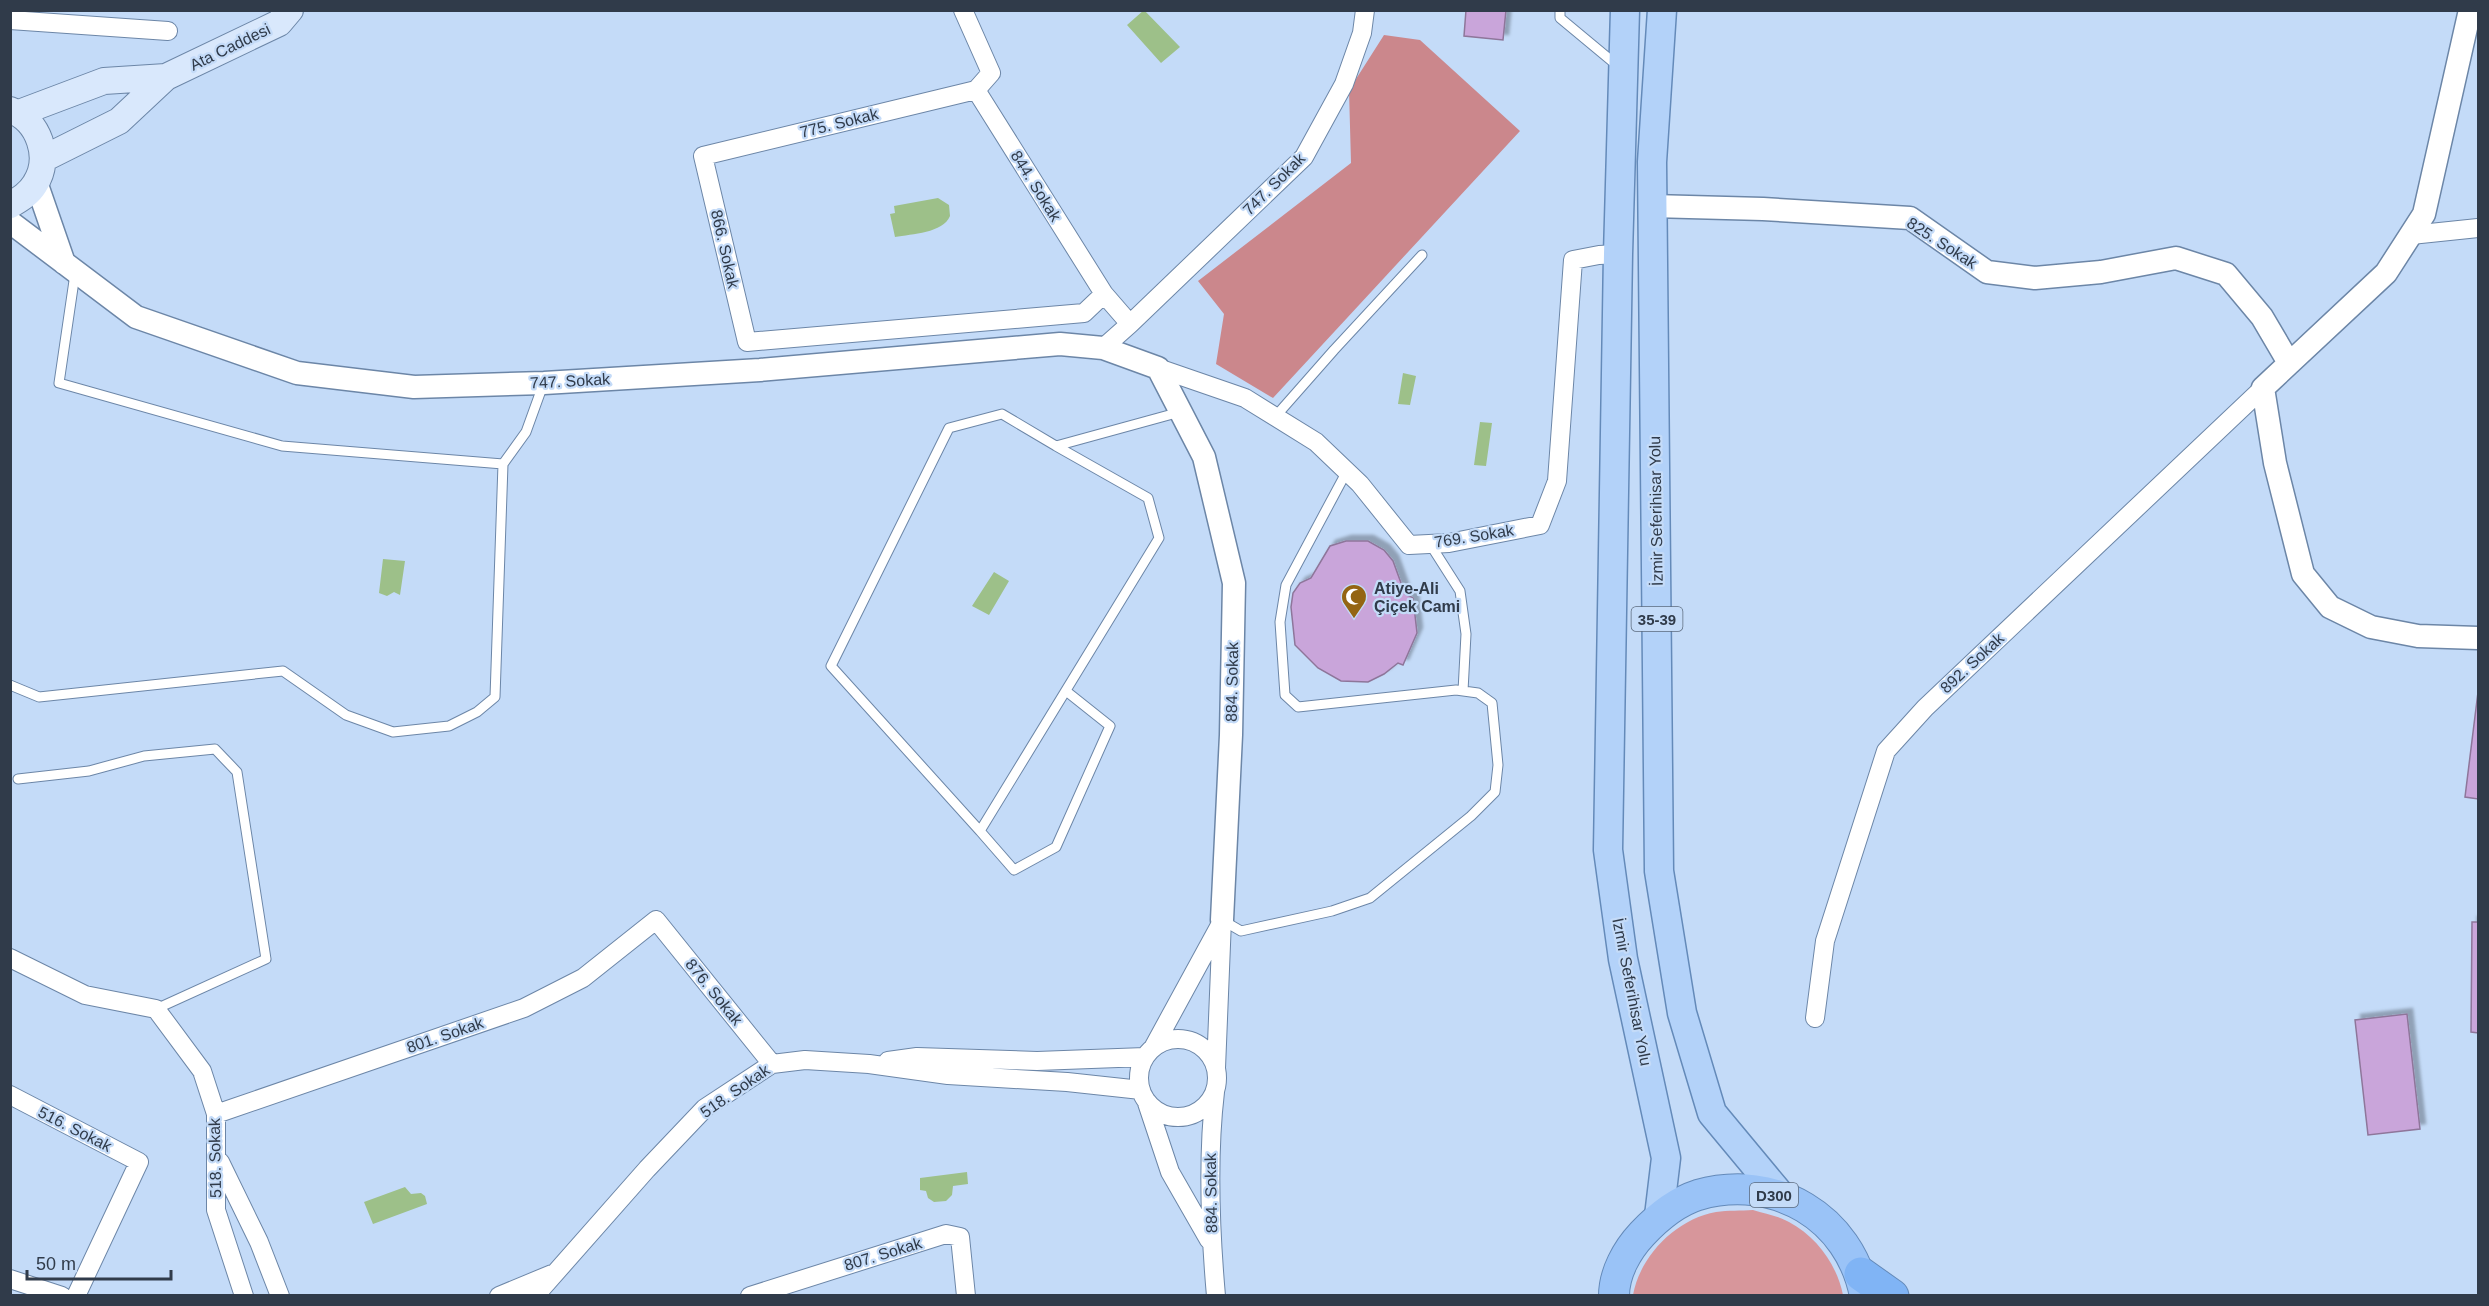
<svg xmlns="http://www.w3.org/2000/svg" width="2489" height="1306" font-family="Arial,sans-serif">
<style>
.green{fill:#d7969b}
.forest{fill:#cb878c}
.water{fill:#9dc089}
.building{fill:#c9a5da;stroke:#8e769a;stroke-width:1.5;filter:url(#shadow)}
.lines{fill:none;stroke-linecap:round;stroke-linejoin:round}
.service-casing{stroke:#6c86a7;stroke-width:11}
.minor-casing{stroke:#6c86a7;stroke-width:20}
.tertiary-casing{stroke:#6c86a7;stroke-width:25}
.secondary-casing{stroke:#6c86a7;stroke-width:28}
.primary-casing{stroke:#648ab9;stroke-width:31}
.trunk-casing{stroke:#648ab9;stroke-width:32}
.motorway-casing{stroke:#648ab9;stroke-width:35}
.service{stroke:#fff;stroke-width:9}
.minor{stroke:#fff;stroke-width:18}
.tertiary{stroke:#fff;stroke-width:22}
.secondary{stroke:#d9e8fc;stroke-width:26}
.primary{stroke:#b3d2f9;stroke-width:28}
.trunk{stroke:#9ac3f7;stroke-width:30}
.motorway{stroke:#80b4f5;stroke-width:33}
.labels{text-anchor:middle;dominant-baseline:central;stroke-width:4.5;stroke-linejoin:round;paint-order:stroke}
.shield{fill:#c4dbf8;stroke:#5c6b7e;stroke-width:1.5}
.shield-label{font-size:15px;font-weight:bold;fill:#303b4a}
.street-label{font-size:16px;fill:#303b4a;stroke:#c4dbf8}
.poi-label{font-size:16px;font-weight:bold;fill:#303b4a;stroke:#c4dbf8;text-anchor:start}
</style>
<defs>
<filter id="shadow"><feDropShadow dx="5.5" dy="-5.5" stdDeviation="1.5" flood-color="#0004"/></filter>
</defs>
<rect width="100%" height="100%" fill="#c4dbf8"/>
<path class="green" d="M 1753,1210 C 1765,1214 1779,1216 1789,1222 C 1817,1237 1837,1265 1843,1295 L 1633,1295 C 1640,1256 1676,1219 1716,1212 C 1728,1210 1741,1211 1753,1210 Z"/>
<path class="forest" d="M 1384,35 L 1420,40 L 1520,131 L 1273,398 L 1216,364 L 1224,314 L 1198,281 L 1351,163 L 1349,90 Z"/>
<path class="water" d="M 1144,10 L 1180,47 L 1161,63 L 1127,25 Z
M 938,198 L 949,205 L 950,216 C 943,233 912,234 895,237 L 890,214 L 895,213 L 894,206 Z
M 1403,373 L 1416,376 L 1410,405 L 1398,404 Z
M 1480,422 L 1492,423 L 1486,466 L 1474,465 Z
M 383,559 L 405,561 L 400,595 L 394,592 L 387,596 L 379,593 Z
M 994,572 L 1009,581 L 989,615 L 972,606 Z
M 967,1172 L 968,1184 L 953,1186 L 952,1195 L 946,1201 L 934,1202 L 928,1198 L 926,1191 L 920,1190 L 920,1178 Z
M 405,1187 L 411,1194 L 421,1193 L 425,1196 L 427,1204 L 373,1224 L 364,1202 Z"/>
<path class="building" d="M 1466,10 L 1506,10 L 1503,40 L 1464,36 Z
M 1346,541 L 1368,541 L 1384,550 L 1393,561 L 1405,594 L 1413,598 L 1417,633 L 1403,665 L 1398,663 L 1384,674 L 1368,682 L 1341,681 L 1318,668 L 1295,645 L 1291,607 L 1293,593 L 1300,583 L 1311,578 L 1330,546 Z
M 2478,692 L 2478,799 L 2465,797 Z
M 2472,922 L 2478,922 L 2478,1033 L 2471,1032 Z
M 2407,1014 L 2420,1129 L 2368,1135 L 2355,1020 Z"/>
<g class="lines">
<defs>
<path id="service" d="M 1560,10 L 1560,18 L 1619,67
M 1275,417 L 1334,350 L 1422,255
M 1056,446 L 1148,498 L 1159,538 L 980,831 L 831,666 L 949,428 L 1002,414 L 1056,446 L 1180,412
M 503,464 L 526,432 L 543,385
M 1430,544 L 1460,591 L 1466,634 L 1463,691
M 10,685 L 39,697 L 283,671 L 346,715 L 393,732 L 449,726 L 477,712 L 495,697 L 503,464 L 282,446 L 59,383 L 75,274
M 18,779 L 89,771 L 144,756 L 215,749 L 237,772 L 266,959 L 156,1009
M 980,831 L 1014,870 L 1056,847 L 1110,726 L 1066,691
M 1222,920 L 1241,931 L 1332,911 L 1370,898 L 1471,816 L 1495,792 L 1498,765 L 1492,703 L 1478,693 L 1456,690 L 1298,707 L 1285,695 L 1280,622 L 1286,585 L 1347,471"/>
<path id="minor" d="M 963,10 L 991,73 L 976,90 L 1104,294 L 1130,324 L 1103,348
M 10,20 L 168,31
M 976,90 L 703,156 L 747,342 L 1084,313 L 1104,294
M 2411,235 L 2478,228
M 1130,324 L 1304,157 L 1344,84 L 1362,33 L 1365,10
M 1158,368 L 1245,398 L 1316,442 L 1360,484 L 1409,545 L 1449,543 L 1540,525 L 1557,481 L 1573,260 L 1599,255 L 1618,254
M 10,958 L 85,995 L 156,1009 L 202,1071 L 216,1114 L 216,1210 L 244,1296
M 1815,1018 L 1825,941 L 1886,751 L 1925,708 L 2263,388
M1139 1078a39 39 0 1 1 78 0a39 39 0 1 1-78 0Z
M 1153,1048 L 1219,927
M 888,1061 L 917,1057 L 1037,1061 L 1145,1057
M 1216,1068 L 1222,920
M 1215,1092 C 1207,1159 1210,1228 1216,1296
M 10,1095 L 139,1162 L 76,1296
M 1146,1100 L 1170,1172 L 1209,1240
M 216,1114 L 524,1008 L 583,978 L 656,920 L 772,1064
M 220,1162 L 259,1242 L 280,1296
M 10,1279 L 62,1296
M 499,1296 L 552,1274
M 535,1296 L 647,1169 L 705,1108 L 772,1064 L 805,1060 L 869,1064 L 948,1075 L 1067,1082 L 1141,1090
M 750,1296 L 946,1234 L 960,1237 L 966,1296"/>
<path id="tertiary" d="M 2470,10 L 2424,214 L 2386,273 L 2263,388 L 2275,463 L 2303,574 L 2330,607 L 2371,627 L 2418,636 L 2478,638
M 36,182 L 64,263
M 1652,206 L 1763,209 L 1910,218 L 1987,272 L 2035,278 L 2101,272 L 2176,258 L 2226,274 L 2262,317 L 2289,363
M 10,222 L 136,317 L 297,373 L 414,387 L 544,383 L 760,370 L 1060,344 L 1103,348 L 1158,368 L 1204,457 L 1234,583 L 1231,735 L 1222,920"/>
<path id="secondary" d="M 10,110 C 39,120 52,158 35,184 C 29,194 20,199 10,205
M 19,113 L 104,81 L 166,77
M 43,159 L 119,121 L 166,77 L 279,23 L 290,10"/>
<path id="primary" d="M 1625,10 L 1618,254 L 1608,850 L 1623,959 L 1666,1158 L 1659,1216
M 1662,10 L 1652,162 L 1659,871 L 1682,1013 L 1712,1113 L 1781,1196"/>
<path id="trunk" d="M 1614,1296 C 1614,1273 1627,1250 1642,1234 C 1657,1218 1676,1202 1698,1195 C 1775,1173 1850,1217 1865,1296"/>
<path id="motorway" d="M 1861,1274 L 1892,1296"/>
</defs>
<use href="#service" class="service-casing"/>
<use href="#minor" class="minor-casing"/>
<use href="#tertiary" class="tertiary-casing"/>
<use href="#secondary" class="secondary-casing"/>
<use href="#primary" class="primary-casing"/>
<use href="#trunk" class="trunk-casing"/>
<use href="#motorway" class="motorway-casing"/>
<use href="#service" class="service"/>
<use href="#minor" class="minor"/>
<use href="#tertiary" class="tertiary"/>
<use href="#secondary" class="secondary"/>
<use href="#primary" class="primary"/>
<use href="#trunk" class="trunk"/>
<use href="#motorway" class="motorway"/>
</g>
<defs>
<symbol id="mosque-pin" viewBox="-11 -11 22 30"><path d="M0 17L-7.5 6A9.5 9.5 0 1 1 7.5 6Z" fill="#946513" stroke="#c4dbf8"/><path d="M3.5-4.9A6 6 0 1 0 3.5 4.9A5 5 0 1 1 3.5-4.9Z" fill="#fff"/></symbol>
</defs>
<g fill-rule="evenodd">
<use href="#mosque-pin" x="1339" y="582" width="30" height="40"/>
</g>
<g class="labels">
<g class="shield">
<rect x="1631.5" y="607" width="51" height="24" rx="4.5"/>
<rect x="1750" y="1183" width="48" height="24" rx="4.5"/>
</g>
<g class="shield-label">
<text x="1657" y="619">35-39</text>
<text x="1774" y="1195">D300</text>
</g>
<g class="street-label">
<text transform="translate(230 47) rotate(-26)">Ata Caddesi</text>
<text transform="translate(839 123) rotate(-14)">775. Sokak</text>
<text transform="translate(1274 184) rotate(-45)">747. Sokak</text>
<text transform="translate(1036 186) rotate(58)">844. Sokak</text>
<text transform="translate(1942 243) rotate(33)">825. Sokak</text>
<text transform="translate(725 249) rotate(77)">866. Sokak</text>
<text transform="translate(570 381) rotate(-3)">747. Sokak</text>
<text transform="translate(1656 511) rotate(-91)">İzmir Seferihisar Yolu</text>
<text transform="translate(1474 536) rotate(-9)">769. Sokak</text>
<text transform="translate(1972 663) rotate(-43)">892. Sokak</text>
<text transform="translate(1232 682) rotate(-89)">884. Sokak</text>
<text transform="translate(714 992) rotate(51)">876. Sokak</text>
<text transform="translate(1632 992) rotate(79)">İzmir Seferihisar Yolu</text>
<text transform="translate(445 1035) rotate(-19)">801. Sokak</text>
<text transform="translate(735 1091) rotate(-35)">518. Sokak</text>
<text transform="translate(75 1129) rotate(27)">516. Sokak</text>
<text transform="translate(215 1158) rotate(-91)">518. Sokak</text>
<text transform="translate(1211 1193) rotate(-91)">884. Sokak</text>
<text transform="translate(883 1254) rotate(-17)">807. Sokak</text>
</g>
<g class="poi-label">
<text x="1374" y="588">Atiye-Ali<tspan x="1374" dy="18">Çiçek Cami</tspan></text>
</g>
</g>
<rect width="2489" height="1306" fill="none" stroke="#303b4a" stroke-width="24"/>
<path d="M27 1270v9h144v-9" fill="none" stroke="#303b4a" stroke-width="3"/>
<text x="36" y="1270" font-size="18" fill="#303b4a" stroke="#c4dbf8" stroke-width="4.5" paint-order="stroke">50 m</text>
</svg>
